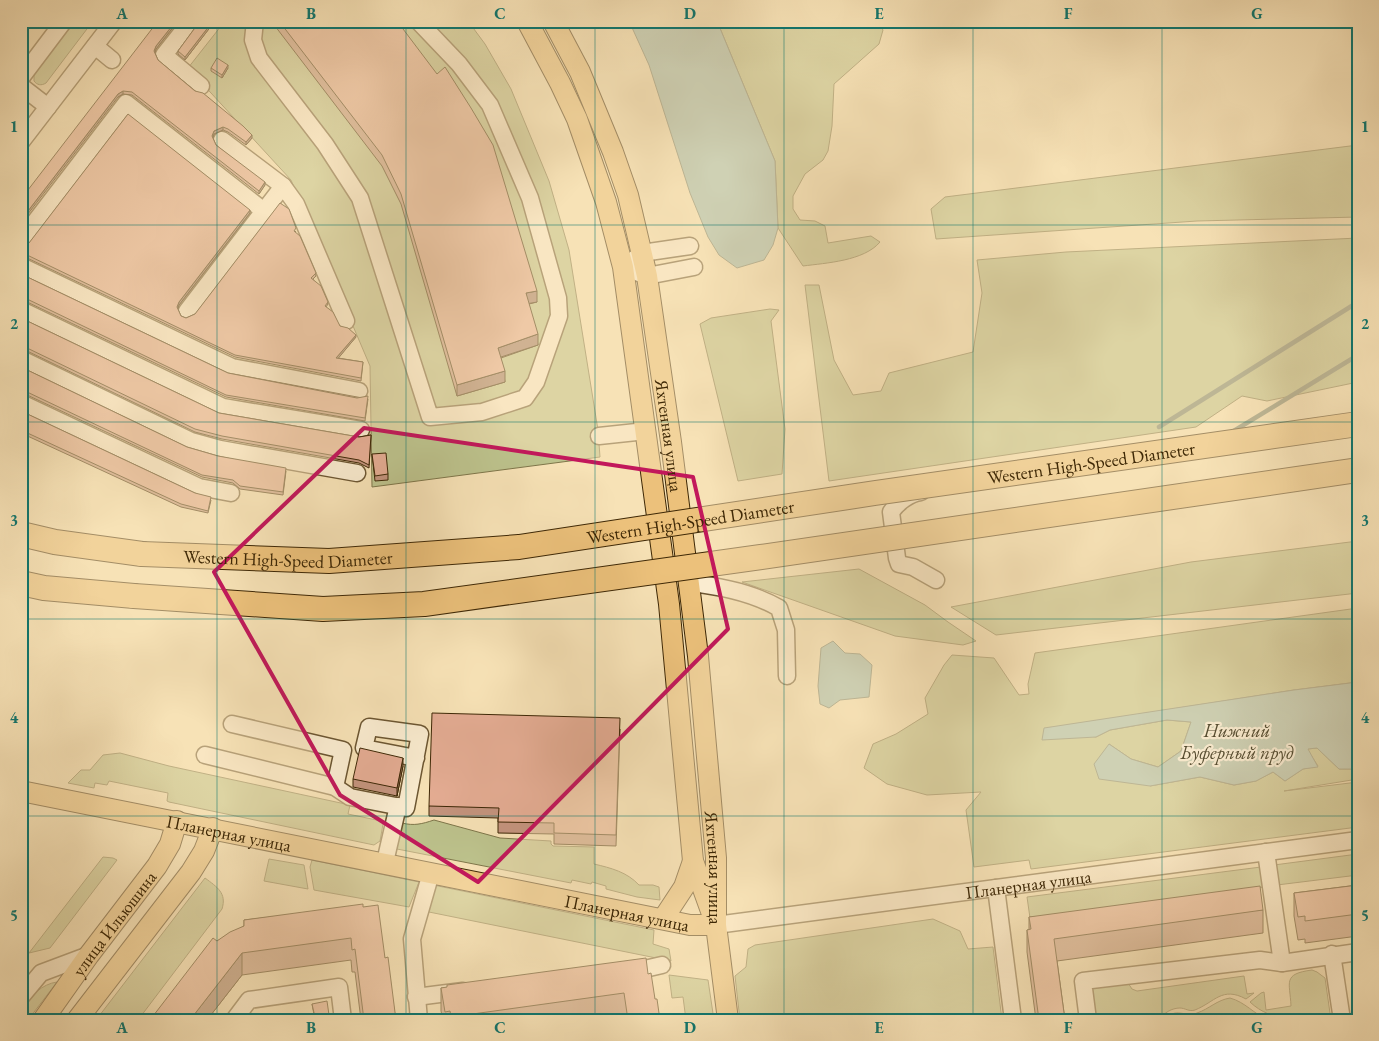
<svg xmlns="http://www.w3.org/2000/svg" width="1379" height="1041" font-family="'EB Garamond',serif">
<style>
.green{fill:#bdc38d;stroke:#7e764a}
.water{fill:#9dbdb1;stroke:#77816d}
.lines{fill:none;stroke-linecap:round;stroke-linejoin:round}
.stream{stroke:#77816d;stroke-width:4.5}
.minor-casing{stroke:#6c5632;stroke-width:19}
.major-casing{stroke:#3e2806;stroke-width:22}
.highway-casing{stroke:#3e2806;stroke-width:26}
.minor{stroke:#faecd0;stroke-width:16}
.major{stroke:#ecc17b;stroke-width:20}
.highway{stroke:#ecc17b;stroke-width:24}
.highway-bridge-casing{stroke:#3e2806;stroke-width:26;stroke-linecap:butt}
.highway-bridge{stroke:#ecc17b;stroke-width:24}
.wall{fill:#c4947e;stroke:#3e2806}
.shaded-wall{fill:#a07867;stroke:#3e2806}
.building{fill:#e4ac93;stroke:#3e2806}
.marked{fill:none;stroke:#c2185b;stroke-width:4;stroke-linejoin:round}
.grid{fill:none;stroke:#0f766e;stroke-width:1;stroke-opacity:0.55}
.labels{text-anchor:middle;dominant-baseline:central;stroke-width:4.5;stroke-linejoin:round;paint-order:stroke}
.street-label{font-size:18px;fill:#3e2806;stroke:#faecd0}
.water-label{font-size:19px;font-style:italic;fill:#564d31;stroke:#faecd0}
.neatline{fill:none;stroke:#0f766e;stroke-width:2}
.grid-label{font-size:16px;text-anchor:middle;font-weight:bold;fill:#0f766e}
</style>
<rect width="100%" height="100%" fill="#f7e2b6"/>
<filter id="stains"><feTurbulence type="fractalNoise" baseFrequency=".004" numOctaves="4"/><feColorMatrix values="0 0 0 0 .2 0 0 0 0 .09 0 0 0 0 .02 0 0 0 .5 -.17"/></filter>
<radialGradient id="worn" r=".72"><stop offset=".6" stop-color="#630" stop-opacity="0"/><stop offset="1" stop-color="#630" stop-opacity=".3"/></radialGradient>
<path class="green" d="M 74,21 L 93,21 L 46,83 C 41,86 37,85 34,81 L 34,74 Z
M 225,21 L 468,21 L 485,44 L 511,89 L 549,181 L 569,250 L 598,430 L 600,457 L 372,487 L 370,366 L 291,180 L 188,68 Z
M 717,21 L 877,21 L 883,30 L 879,44 L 834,84 L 832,126 L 828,151 L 823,160 L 805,174 L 793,196 L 793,209 L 800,220 L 815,221 L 825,226 L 828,243 L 871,236 L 880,242 C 864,261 826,263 803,266 L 778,228 L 775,161 Z
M 1358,145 L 1358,217 L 1197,221 L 936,239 L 931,209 L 945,197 Z
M 1358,238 L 1358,382 L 1267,401 L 1242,396 L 1196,427 L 829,481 L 805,285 L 819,285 L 834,360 L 853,395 L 881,391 L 889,373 L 973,352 L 982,293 L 977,260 L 1066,252 Z
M 770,309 L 779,310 L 771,321 L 785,429 L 782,474 L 738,481 L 700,324 L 711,318 Z
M 1358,541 L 1358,593 L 996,635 L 951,607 L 1191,562 Z
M 859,569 L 925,605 L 948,622 L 976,641 L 963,645 L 895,636 L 742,582 Z
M 1358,608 L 1358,682 L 1294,690 L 1044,729 L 1096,737 L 1110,730 L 1167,720 L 1191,722 L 1181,751 L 1158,767 L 1131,759 L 1109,744 L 1150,786 L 1200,777 L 1234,785 L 1256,781 L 1273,772 L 1285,781 L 1303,769 L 1318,766 L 1307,749 L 1317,748 L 1339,769 L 1358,769 L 1358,779 L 1284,791 L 1358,782 L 1358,827 L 1031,869 L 1029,860 L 974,867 L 966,810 L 981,792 L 927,795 L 887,784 L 864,768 L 873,744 L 896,734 L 928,714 L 925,698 L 944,665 L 952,655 L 994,658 L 1019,695 L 1029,694 L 1028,684 L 1035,653 Z
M 120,753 L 169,766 L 350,805 L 348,814 L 381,821 L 383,824 L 380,841 L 374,845 L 169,802 L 167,801 L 168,793 L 109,781 L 107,785 L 95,783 L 94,788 L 68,783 L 81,770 L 90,770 L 103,755 Z
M 434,820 L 500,838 L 551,841 L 551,844 L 553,846 L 594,847 L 594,864 C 611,868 627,872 639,885 L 653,885 L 659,887 L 660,900 L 637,897 L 606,889 L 606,886 L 592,882 L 591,884 L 572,880 L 571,883 L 397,849 L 394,847 L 402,823 C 414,826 422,824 434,820 Z
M 1358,854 L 1358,875 L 1277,885 L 1274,865 Z
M 103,857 L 113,858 L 117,860 L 50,948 L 29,953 Z
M 269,859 L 304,865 L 308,889 L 264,881 Z
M 312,860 L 419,882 L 409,907 L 314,890 L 310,867 Z
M 1261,867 L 1264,887 L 1030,918 L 1027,897 Z
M 205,878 C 217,887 227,893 222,909 L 138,1020 L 96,1020 Z
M 433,885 L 654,930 L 653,944 L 669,949 L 671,961 L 424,911 Z
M 933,919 L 960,931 L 968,949 L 993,947 L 1002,1020 L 740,1020 L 735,976 L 746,967 L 748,949 L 755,945 Z
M 1312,970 L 1317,972 L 1325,978 L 1331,1020 C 1302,1020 1272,1023 1250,1002 L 1261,993 L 1264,992 L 1266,1010 L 1291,1006 C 1290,982 1282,974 1312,970 Z
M 669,975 L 708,980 L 714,1020 L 686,1020 L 683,997 L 672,998 Z
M 1244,976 L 1247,994 L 1254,993 L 1246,999 C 1222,986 1215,1002 1195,1010 C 1189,1012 1185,1008 1180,1008 C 1172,1008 1163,1013 1160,1020 L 1095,1020 L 1091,985 L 1128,983 L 1132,989 L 1137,991 Z
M 57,982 L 28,1020 L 21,1020 L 21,1007 C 31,996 42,984 57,982 Z
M 1230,998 C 1245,1002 1254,1014 1268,1020 L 1164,1020 C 1176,1006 1185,1018 1197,1013 C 1209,1009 1217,1000 1230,998 Z"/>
<path class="water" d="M 629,21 L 717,21 L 775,161 L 778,228 L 773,245 L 764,260 L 737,268 L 719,255 L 708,237 L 690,193 L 649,65 Z
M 833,641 L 845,653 L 860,654 L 872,665 L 869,697 L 840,700 L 829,708 L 820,704 L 818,686 L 821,648 Z
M 1358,682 L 1358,769 L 1339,769 L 1317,748 L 1308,749 L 1318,767 L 1303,769 L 1285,781 L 1273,772 L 1256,781 L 1234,785 L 1200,777 L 1150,786 L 1099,779 L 1094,764 L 1109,744 L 1131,759 L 1158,767 L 1181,751 L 1191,722 L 1167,720 L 1110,730 L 1096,737 L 1042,740 L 1044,728 L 1294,690 Z"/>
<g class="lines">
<path class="stream" d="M 1159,427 L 1358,302
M 1232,432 L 1358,355"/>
<defs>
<g id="minor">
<path d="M 191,21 L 164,55 L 201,86"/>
<path d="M 255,21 L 253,40 L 259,58 L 325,144 L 360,198 L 430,417 L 482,412 L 525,398 L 536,382 L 559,316 L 558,298 L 530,198 L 490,105 L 459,64 L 418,21"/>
<path d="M 95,46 L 112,60"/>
<path d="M 21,78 L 64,21"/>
<path d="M 21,86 L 48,107"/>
<path d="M 222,140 L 283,186 L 296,204 L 346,321"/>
<path d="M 21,142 L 114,21"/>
<path d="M 21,240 L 126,103 L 264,211"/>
<path d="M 633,260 L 642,253 L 690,246"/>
<path d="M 21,266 L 232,367 L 359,391"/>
<path d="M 623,267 L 647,276 L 694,267"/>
<path d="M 21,310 L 223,407 L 361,430"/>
<path d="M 187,311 L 283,186"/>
<path d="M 21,359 L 191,441 L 220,449 L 357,473"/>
<path d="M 21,403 L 199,487 L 231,493"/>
<path d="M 599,436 L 646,431"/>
<path d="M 921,492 C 910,493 897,503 891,512 L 897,558 L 899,564 L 913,567 L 936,580"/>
<path d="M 690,583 C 719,586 753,593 779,608 L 786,630 L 787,676"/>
<path d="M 232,724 L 343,750 L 335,787"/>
<path d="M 205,755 L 335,787 L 350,797 L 406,808 L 420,734 L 369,727 L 364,748 L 416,758"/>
<path d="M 1266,852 L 1282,963"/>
<path d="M 385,862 L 398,806"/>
<path d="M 996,888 L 1013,1020"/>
<path id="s1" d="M 716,925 L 1358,840"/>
<path d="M 1332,954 L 1342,1020"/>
<path d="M 627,973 L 662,965"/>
<path d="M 21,997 L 41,973 L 89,955"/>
<path d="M 416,997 L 463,991"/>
<path d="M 234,1020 L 249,1000 L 339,987 L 343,1020"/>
<path d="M 419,1020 L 412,939 L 431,873"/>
<path d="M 1088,1020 L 1083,981 L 1260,960 L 1282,963 L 1358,952"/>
</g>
<g id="major">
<path d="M 527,21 L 560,83 L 577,119 L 606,202 L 623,267 L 669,604 L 693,861 L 711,911"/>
<path id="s2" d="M 553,21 L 580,72 L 613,152 L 628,195 L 647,276 L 671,442 L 698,656 L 716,858 L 716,925 L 728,1020"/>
<path id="s3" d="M 21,791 L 690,925 L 716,925"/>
<path d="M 663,919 L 684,887 L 693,861"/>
<path id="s4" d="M 43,1020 L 89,955 L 157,866 L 170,844 L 177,821"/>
<path d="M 77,1020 L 191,872 L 204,851 L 213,828"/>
</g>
<path id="highway" d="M 21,534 L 55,542 L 142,554
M 21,583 L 44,588 L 134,596"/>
</defs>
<use href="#minor" class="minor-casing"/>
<use href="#major" class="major-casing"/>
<use href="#highway" class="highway-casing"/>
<use href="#minor" class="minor"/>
<use href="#major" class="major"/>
<use href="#highway" class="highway"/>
<defs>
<g id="highway-bridge">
<path id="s5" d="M 142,554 L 329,561 L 519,547 L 875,493 L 1358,424"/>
<path d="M 134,596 L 323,609 L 424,604 L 761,557 L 1358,470"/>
</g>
</defs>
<use href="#highway-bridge" class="highway-bridge-casing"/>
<use href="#highway-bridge" class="highway-bridge"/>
</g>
<path class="wall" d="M 158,21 L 178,21 L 156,49 L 155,53 L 158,60 L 252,138 L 246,145 L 228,132 L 223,130 L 214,134 L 213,138 L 216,145 L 265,185 L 259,194 L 132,95 L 123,94 L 118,97 Z
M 200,21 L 215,21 L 185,60 L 178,54 L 178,51 Z
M 275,21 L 397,21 L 537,302 L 529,304 L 538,345 L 501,358 L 505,382 L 457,396 L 401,204 L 382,166 L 275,26 Z
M 211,68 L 228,68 L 222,78 L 211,71 Z
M 250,213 L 179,305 L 178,309 L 181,316 L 186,318 L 195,314 L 296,231 L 295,232 L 316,276 L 313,279 L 328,304 L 326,307 L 340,326 L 356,337 L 338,358 L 363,362 L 361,381 L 235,357 L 25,257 L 21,256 L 21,247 Z
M 21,274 L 228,373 L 368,399 L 365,421 L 226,397 L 25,301 L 21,300 Z
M 21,318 L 219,413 L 359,437 L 371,435 L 369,468 L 359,463 L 222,439 L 195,432 L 25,350 L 21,349 Z
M 21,367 L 187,447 L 218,456 L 286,471 L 283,495 L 240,489 L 233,483 L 202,477 L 25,394 L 21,393 Z
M 21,411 L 195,493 L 211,500 L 208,513 L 181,507 L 21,433 Z
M 372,454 L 388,474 L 388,480 L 375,481 Z
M 620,729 L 616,846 L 554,844 L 554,834 L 498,833 L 498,818 L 429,816 L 429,806 Z
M 403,766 L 397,796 L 353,787 L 353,779 Z
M 1358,885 L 1358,936 L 1305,943 L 1305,939 L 1298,940 L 1294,916 L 1294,893 Z
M 363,907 L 385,958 L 396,1020 L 361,1020 L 355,972 L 352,972 L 351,960 L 242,975 L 207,1020 L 150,1020 L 217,941 L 244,926 L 244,920 Z
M 1263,910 L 1263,933 L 1057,961 L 1065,1020 L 1036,1020 L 1027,952 L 1027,930 L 1029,930 L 1029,917 Z
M 648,974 L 660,1020 L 625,1020 L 624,1016 L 596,1020 L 443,1020 L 441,1011 L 441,988 Z
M 312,1004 L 329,1015 L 329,1018 L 315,1020 Z"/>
<path class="shaded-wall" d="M 176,21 L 178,21 L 156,49 L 154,54 L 154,51 L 156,46 Z
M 213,21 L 215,21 L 185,60 L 185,57 Z
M 228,65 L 228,68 L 222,78 L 222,75 Z
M 123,91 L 123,94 L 118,97 L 21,223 L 21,220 L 118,94 Z
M 223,127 L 223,130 L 214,134 L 212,139 L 212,136 L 214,131 Z
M 252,135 L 252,138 L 246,145 L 246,142 Z
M 265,182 L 265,185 L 259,194 L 259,191 Z
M 250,210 L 250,213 L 179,305 L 177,310 L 177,307 L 179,302 Z
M 537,291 L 537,302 L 526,304 L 526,293 Z
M 538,334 L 538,345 L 498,358 L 498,348 Z
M 356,335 L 356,337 L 336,361 L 336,358 Z
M 505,371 L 505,382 L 457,396 L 457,385 Z
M 403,758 L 403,766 L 397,796 L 397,788 Z
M 242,953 L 242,975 L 207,1020 L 190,1020 Z"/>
<path class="building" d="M 158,21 L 176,21 L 156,46 L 154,51 L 158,60 L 195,91 L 203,93 L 243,126 L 252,135 L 246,142 L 228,129 L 223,127 L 214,131 L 212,136 L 216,145 L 265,182 L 259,191 L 132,92 L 123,91 L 118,94 L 21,220 L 21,199 Z
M 200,21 L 213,21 L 185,57 L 178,51 Z
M 279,21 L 397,21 L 437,74 L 445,67 L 471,108 L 493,145 L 537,291 L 526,293 L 538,334 L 498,348 L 505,371 L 457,385 L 401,194 L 382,155 Z
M 217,58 L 228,65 L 222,75 L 211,68 Z
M 128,114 L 250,210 L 179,302 L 177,307 L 181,316 L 186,318 L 195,314 L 280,203 L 289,209 L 296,228 L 294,231 L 300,236 L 316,273 L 311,278 L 321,286 L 328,302 L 325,306 L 333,312 L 340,326 L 348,328 L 356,335 L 336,358 L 363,362 L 361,378 L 235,355 L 25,254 L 21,254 L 21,247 L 24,247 L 29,243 Z
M 21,274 L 228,373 L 357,398 L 368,396 L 365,418 L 226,395 L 25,298 L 21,298 Z
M 21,318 L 219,413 L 359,437 L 371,435 L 369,465 L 359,460 L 222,436 L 195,429 L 25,347 L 21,346 Z
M 21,367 L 187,447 L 218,456 L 286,468 L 283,492 L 240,486 L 233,480 L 202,475 L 25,391 L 21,391 Z
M 21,411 L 195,493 L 211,497 L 208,511 L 181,504 L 21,430 Z
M 386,453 L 388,474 L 375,476 L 372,454 Z
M 432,713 L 620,718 L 616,835 L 554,833 L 554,823 L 498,822 L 499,808 L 429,806 Z
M 360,748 L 403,758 L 397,788 L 353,779 Z
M 1358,885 L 1358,914 L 1305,921 L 1305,916 L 1298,917 L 1294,893 Z
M 1260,886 L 1263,910 L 1054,939 L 1065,1020 L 1039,1020 L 1027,930 L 1031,929 L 1029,917 Z
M 363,904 L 363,907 L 378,905 L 385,958 L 388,957 L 396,1020 L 364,1020 L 355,949 L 352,950 L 351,938 L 242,953 L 190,1020 L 150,1020 L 213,938 L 217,941 L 230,932 L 244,926 L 244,920 Z
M 646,958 L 648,974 L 651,973 L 655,999 L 657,999 L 660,1020 L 628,1020 L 624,993 L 451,1017 L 450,1011 L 445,1012 L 441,988 L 447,987 L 447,985 Z
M 327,1001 L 329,1015 L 315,1017 L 312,1004 Z
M 952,1017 L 952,1020 L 933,1020 L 933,1018 Z"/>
<path d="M0 0H1379V1041H0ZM 364,428 L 693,477 L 728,629 L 478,882 L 340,795 L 214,572 Z" fill="#f7e2b6" fill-opacity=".55" fill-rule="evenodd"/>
<path class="marked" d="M 364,428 L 693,477 L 728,629 L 478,882 L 340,795 L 214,572 Z"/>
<path class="grid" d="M 217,21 L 217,1020M 406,21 L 406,1020M 595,21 L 595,1020M 784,21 L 784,1020M 973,21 L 973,1020M 1162,21 L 1162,1020M 21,225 L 1358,225M 21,422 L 1358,422M 21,619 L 1358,619M 21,816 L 1358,816"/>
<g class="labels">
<g class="street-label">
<text stroke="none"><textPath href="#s2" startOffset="434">Яхтенная улица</textPath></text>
<text stroke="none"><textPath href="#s5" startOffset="956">Western High-Speed Diameter</textPath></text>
<text stroke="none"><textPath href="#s5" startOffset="551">Western High-Speed Diameter</textPath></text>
<text stroke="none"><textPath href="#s5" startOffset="146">Western High-Speed Diameter</textPath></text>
<text stroke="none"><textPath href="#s3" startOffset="212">Планерная улица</textPath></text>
<text stroke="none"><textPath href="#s2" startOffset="869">Яхтенная улица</textPath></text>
<text stroke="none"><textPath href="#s1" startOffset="315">Планерная улица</textPath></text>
<text stroke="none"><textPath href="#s3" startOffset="618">Планерная улица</textPath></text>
<text stroke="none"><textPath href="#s4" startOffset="120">улица Ильюшина</textPath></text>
</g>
<g class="water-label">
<text x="1237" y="730">Нижний<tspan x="1237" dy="22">Буферный пруд</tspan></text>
</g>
</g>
<rect width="1379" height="1041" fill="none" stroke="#f7e2b6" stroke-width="55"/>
<rect x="28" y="28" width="1324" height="986" class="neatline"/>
<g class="grid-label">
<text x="122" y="19">A</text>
<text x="311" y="19">B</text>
<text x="500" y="19">C</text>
<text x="690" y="19">D</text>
<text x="879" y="19">E</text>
<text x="1068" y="19">F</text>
<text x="1257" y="19">G</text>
<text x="14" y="132">1</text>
<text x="1365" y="132">1</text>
<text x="14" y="329">2</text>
<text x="1365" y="329">2</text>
<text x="14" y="526">3</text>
<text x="1365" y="526">3</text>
<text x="14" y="723">4</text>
<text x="1365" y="723">4</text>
<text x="14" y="921">5</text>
<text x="1365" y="921">5</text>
<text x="122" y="1033">A</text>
<text x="311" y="1033">B</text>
<text x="500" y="1033">C</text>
<text x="690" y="1033">D</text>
<text x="879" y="1033">E</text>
<text x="1068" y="1033">F</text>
<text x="1257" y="1033">G</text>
</g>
<rect width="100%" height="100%" filter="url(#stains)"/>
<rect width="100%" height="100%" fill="url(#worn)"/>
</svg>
